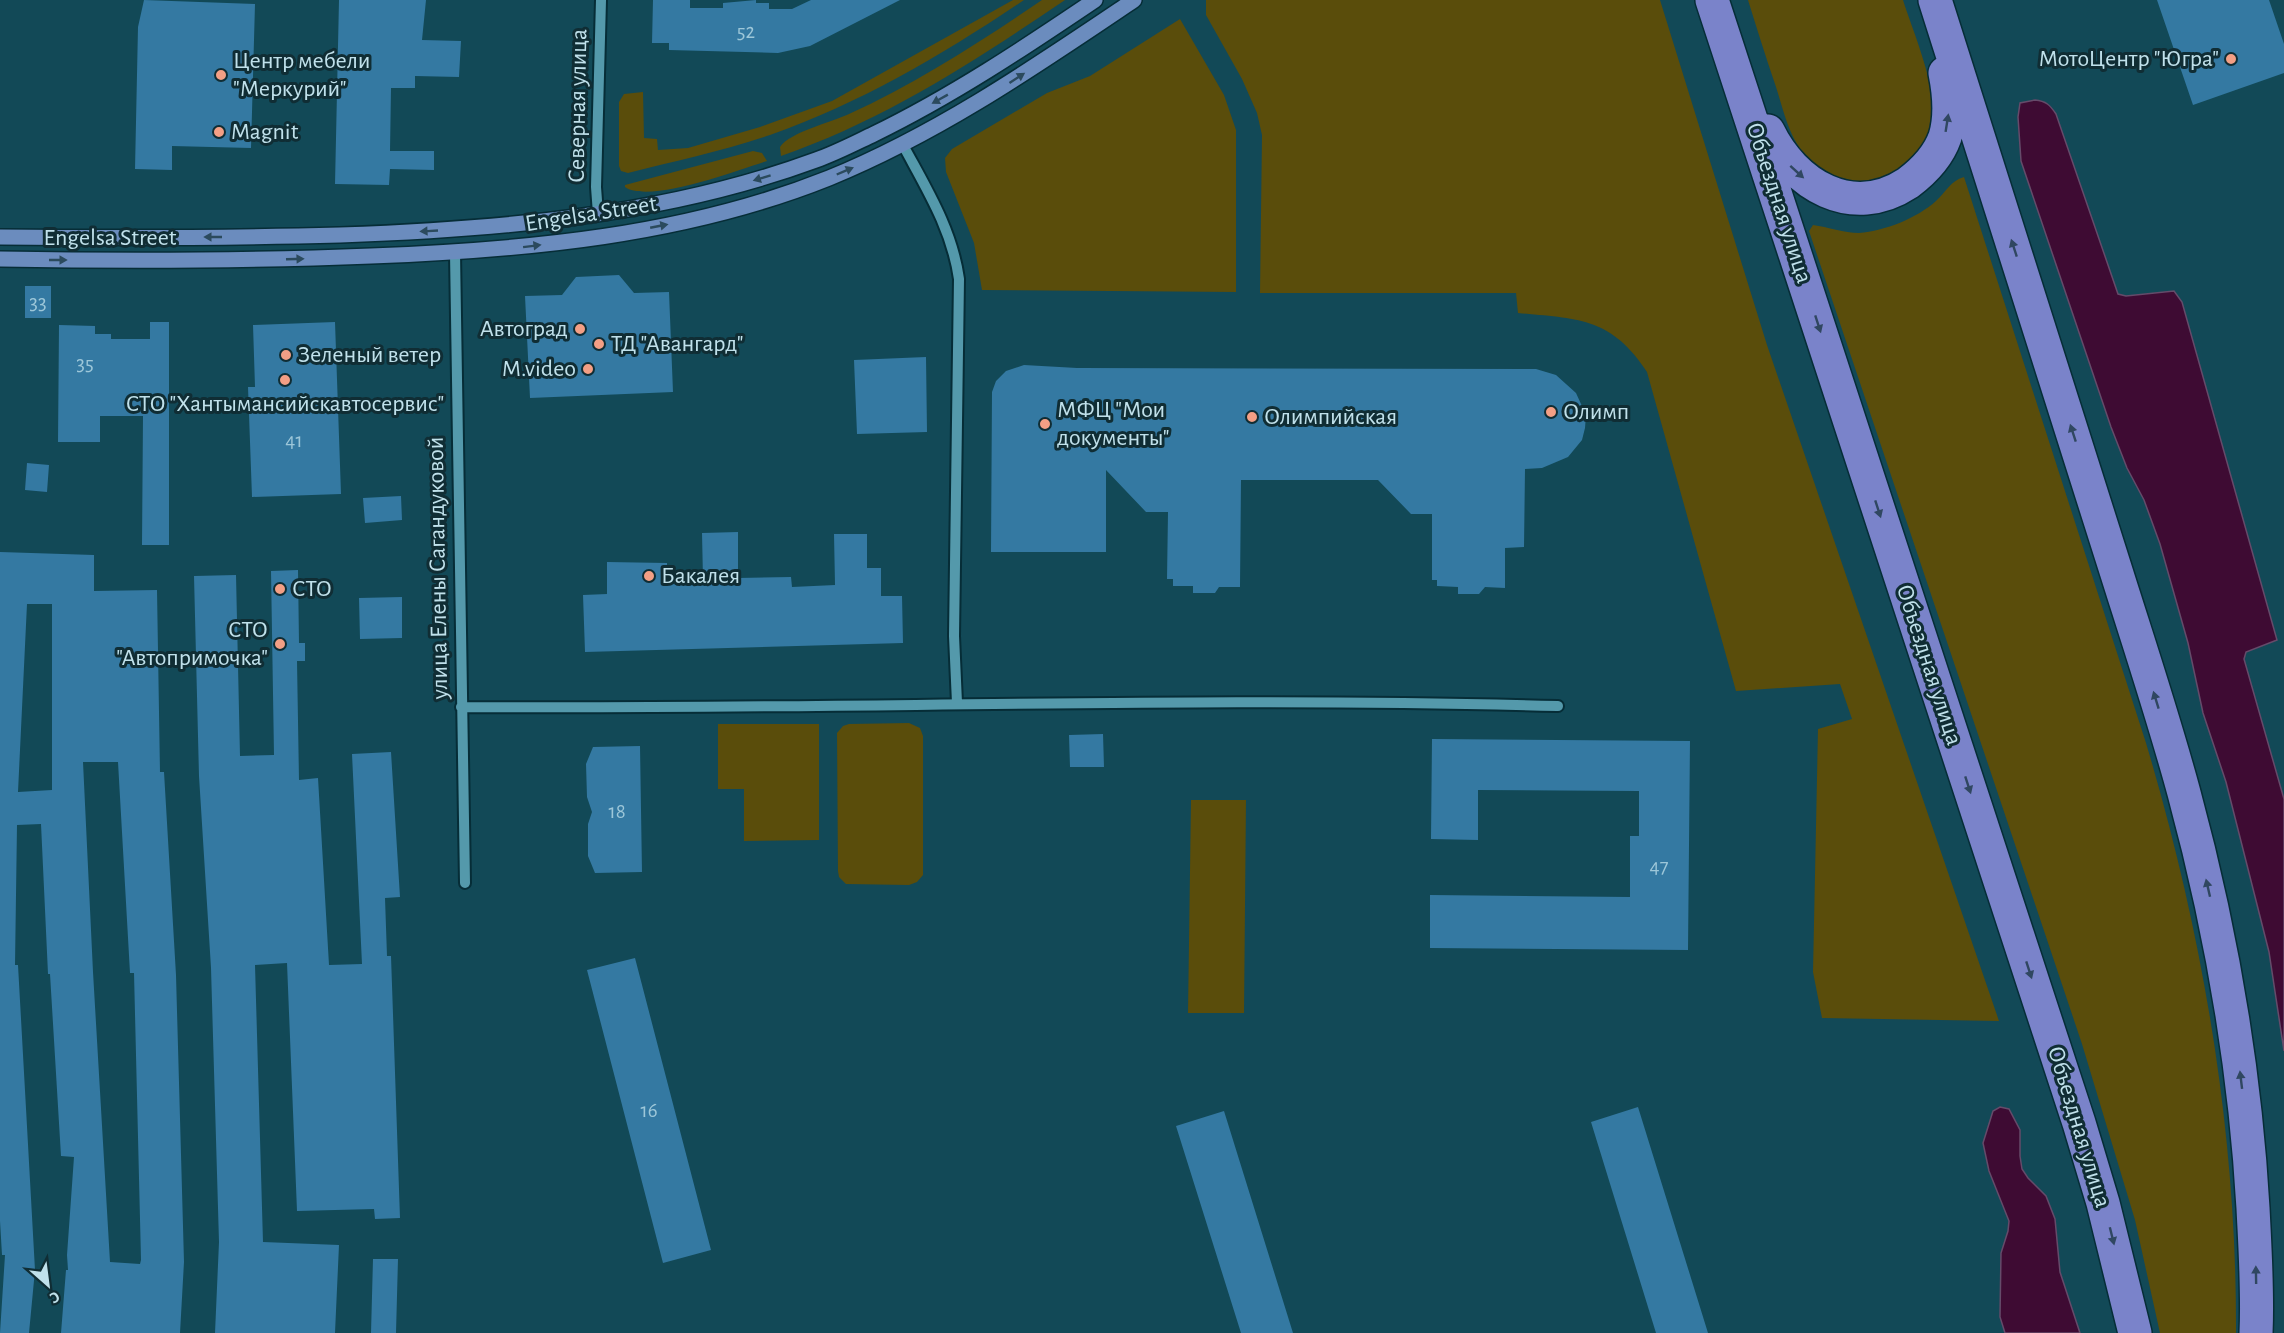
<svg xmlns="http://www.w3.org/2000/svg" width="2284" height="1333" font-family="'Alegreya Sans',sans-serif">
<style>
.green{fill:#5a4d0b}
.water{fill:#3e0b33;stroke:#654b6a;stroke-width:1.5}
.building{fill:#3479a2;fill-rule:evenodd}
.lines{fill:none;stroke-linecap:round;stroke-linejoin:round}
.minor-casing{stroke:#062d37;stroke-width:14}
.major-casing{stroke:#062d37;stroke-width:18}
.highway-casing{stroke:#062d37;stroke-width:36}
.minor{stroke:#5499ab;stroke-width:10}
.major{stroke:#6b8cbe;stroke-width:15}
.highway{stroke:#7a83ca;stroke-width:33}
.oneway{fill:#2b4a5d}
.oneway2{fill:#304761}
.poi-dot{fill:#f39f85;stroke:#102d34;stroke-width:2}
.labels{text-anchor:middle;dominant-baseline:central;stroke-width:6;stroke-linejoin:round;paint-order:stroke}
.number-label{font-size:21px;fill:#9dc7d9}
.poi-label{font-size:24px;fill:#c0e1eb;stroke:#102d34;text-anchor:start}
.street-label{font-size:24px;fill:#c0e1eb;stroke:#102d34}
</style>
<rect width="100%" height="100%" fill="#124957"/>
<path class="green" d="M 1013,0 L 1024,0 C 944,54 861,103 770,135 C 724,151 675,161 628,173 L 621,171 L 619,166 L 619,102 L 624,94 L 643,92 L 644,138 L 657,139 L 658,150 L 688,148 L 760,127 L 832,101 Z
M 1042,0 L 1065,0 C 975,61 885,120 781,156 L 780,147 C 790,132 832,122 849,114 C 918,82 980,42 1042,0 Z
M 1206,0 L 1660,0 L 1767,345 L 1999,1021 L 1822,1018 L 1813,972 L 1818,729 L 1852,719 L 1840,684 L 1736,691 L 1647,372 C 1611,317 1578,319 1518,313 L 1516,293 L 1260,293 L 1262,135 L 1257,113 L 1242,79 L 1206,15 Z
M 1748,0 L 1903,0 C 1913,32 1937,86 1932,119 C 1922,185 1841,203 1801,150 C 1788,132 1783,109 1776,87 C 1766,58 1757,29 1748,0 Z
M 1180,19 L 1224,95 L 1236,130 L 1236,292 L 982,290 L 974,243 L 946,172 L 945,158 L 952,149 L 1047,93 L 1090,76 Z
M 753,151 L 762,153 L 767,161 C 738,170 649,204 625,187 L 625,185 Z
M 1964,177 L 2146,743 C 2203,934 2237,1133 2236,1333 L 2160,1333 L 2135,1220 L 2082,1044 L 1809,231 L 1813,225 C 1828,227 1844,233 1859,233 C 1885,231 1917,218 1936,201 C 1946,192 1950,181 1964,177 Z
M 909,723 L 920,728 L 923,736 L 923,875 L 917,882 L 909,885 L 846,884 L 839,877 L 838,871 L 837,733 L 843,726 L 849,724 Z
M 718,724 L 819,724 L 819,840 L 744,841 L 744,789 L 718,789 Z
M 1191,800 L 1246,800 L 1244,1013 L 1188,1013 Z"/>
<path class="water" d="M 2035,100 C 2046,101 2050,105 2056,114 L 2118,294 L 2126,296 L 2174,291 L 2182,302 L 2277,640 L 2246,652 L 2244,659 L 2284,799 L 2284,1051 L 2269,952 L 2226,782 L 2203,713 L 2188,643 L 2160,544 L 2144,500 L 2127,468 L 2111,427 L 2021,161 L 2018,117 L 2020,103 Z
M 2000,1107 L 2009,1109 L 2020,1130 L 2020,1156 L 2022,1169 L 2028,1178 L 2046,1196 L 2055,1219 L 2060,1272 L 2080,1333 L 2005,1333 L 2000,1317 L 2001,1253 L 2008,1231 L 2009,1221 L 1989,1171 L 1983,1143 L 1993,1111 Z"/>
<path class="building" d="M 144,0 L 255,4 L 251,148 L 172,146 L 172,170 L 135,169 L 138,27 Z
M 339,0 L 426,0 L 422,40 L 461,41 L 459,77 L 415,76 L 415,88 L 391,88 L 390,151 L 434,151 L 434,170 L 390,169 L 389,185 L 335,184 Z
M 653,0 L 690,0 L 690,8 L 723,8 L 723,3 L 756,0 L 756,3 L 769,3 L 769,9 L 792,9 L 811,0 L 900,0 L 810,46 L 778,53 L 669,50 L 669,43 L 652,43 Z
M 2157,0 L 2269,0 L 2284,44 L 2284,73 L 2193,105 Z
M 619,275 L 634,293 L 669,292 L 673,392 L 530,398 L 525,296 L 562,295 L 576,277 Z
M 25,286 L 51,286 L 51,318 L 25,318 Z
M 150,322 L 169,322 L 169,545 L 142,545 L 143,416 L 100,416 L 100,442 L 58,442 L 59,325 L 95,326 L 95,334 L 111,334 L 111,339 L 150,339 Z
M 335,322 L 341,494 L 252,497 L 248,387 L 255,387 L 253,325 Z
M 926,357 L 927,432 L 857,434 L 854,360 Z
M 1024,365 L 1077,368 L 1536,369 L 1556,375 L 1576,393 L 1586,415 L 1585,428 L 1582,440 L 1568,457 L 1542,468 L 1525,469 L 1524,547 L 1505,548 L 1505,588 L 1485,587 L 1479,594 L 1458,594 L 1458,587 L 1437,586 L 1437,580 L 1432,580 L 1432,514 L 1411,514 L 1378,480 L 1241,480 L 1240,587 L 1219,587 L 1215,593 L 1193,593 L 1193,586 L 1173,586 L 1173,579 L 1167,579 L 1168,512 L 1146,512 L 1106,470 L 1106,552 L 991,552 L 992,392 L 996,381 L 1006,371 Z
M 27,463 L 49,465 L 47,492 L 25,490 Z
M 401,496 L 402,520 L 365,523 L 363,498 Z
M 738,532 L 738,578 L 791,577 L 792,587 L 835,585 L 834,534 L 867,534 L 867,568 L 881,568 L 881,596 L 902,596 L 903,643 L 585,652 L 583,595 L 607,594 L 607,562 L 667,563 L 667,580 L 703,579 L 702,533 Z
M 0,552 L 94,555 L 94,591 L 157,590 L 160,772 L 164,772 L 176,975 L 184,1262 L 180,1333 L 61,1333 L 66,1270 L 68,1270 L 67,1255 L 74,1157 L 61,1156 L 50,974 L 48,974 L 41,824 L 17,825 L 15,965 L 18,965 L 35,1270 L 29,1333 L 0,1333 L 5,1255 L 2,1255 L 0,1221 ZM 27,604 L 52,604 L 52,790 L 18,792 ZM 83,762 L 118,762 L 130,973 L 134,973 L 141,1260 L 140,1264 L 110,1262 L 93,972 Z
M 298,570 L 299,643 L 305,643 L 305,661 L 297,661 L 299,780 L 318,778 L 329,965 L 362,964 L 352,754 L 391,752 L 400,897 L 385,898 L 387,956 L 391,956 L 400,1218 L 375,1219 L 374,1209 L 297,1211 L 287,963 L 255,965 L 263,1242 L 339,1245 L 335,1333 L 215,1333 L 219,1242 L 211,968 L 199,776 L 194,576 L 236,575 L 240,756 L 274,755 L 271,571 Z
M 402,597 L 402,638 L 360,639 L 359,598 Z
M 1103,734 L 1104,767 L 1070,767 L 1069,735 Z
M 1432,739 L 1690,741 L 1688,950 L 1430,948 L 1430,895 L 1630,897 L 1630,836 L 1639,836 L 1639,791 L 1478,790 L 1478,840 L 1431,839 Z
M 640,746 L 642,872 L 595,873 L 588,856 L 588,824 L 592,812 L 587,797 L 586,764 L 593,747 Z
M 635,958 L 711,1250 L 663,1263 L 587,970 Z
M 1638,1107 L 1708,1333 L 1656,1333 L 1591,1122 Z
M 1224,1111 L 1293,1333 L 1241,1333 L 1176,1126 Z
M 373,1259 L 398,1259 L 396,1333 L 371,1333 Z"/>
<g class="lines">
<defs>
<path id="minor" d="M 903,145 C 926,188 952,229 959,279 L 954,636 L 957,703
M 598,214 L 596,187 L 601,0
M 455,253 L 465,883
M 461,707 C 827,710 1192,696 1558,706"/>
<path id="major" d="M 0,237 C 113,238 227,238 340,235 C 501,229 664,216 816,160 C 836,153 855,143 874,134 C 952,96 1024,48 1095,0
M 0,259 C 124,261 247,261 371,256 C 526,250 684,236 829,178 C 939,133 1036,66 1134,0"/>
<path id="highway" d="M 1712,0 L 2079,1123 L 2103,1203 L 2135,1333
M 1935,0 C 1996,191 2058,382 2117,574 C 2140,647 2164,719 2184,793 C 2221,929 2245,1067 2253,1208 C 2255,1250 2258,1292 2256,1333
M 1768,131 C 1794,185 1852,220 1908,183 C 1924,171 1938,157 1945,137 C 1951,117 1949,93 1945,73"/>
</defs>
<use href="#minor" class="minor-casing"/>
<use href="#major" class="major-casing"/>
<use href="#highway" class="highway-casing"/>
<use href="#minor" class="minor"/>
<use href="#major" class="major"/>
<use href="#highway" class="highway"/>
</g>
<defs><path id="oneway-solid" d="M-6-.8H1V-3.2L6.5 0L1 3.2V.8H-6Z" transform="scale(1.5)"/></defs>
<g class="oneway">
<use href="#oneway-solid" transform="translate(1017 78) rotate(-33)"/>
<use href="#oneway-solid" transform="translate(940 99) rotate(151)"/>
<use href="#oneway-solid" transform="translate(845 171) rotate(-23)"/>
<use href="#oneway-solid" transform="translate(762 178) rotate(163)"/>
<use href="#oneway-solid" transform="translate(659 226) rotate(-11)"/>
<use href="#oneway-solid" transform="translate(429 231) rotate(177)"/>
<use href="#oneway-solid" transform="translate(213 237) rotate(180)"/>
<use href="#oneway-solid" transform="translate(532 246) rotate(-7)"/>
<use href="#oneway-solid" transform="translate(295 259) rotate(-2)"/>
<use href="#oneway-solid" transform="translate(58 260)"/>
</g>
<g class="oneway2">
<use href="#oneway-solid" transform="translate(1947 123) rotate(-81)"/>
<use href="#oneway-solid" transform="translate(1797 172) rotate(42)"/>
<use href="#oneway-solid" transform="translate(2014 248) rotate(-108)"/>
<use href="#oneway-solid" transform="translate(1818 324) rotate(72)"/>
<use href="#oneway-solid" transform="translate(2073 433) rotate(-108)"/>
<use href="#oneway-solid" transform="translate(1878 509) rotate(72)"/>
<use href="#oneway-solid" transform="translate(2156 700) rotate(-107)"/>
<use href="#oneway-solid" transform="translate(1968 785) rotate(72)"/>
<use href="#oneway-solid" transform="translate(2208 888) rotate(-103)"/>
<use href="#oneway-solid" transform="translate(2029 970) rotate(72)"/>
<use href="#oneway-solid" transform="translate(2241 1080) rotate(-97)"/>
<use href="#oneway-solid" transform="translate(2112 1236) rotate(76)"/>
<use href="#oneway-solid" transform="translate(2256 1275) rotate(-91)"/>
</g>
<g class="poi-dot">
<circle cx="2231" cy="59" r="6"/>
<circle cx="221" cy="75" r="6"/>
<circle cx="219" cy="132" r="6"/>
<circle cx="580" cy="329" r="6"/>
<circle cx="599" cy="344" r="6"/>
<circle cx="286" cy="355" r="6"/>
<circle cx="588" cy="369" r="6"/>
<circle cx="285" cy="380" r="6"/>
<circle cx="1551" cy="412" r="6"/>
<circle cx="1252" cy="417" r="6"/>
<circle cx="1045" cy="424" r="6"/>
<circle cx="649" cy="576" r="6"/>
<circle cx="280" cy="589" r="6"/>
<circle cx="280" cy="644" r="6"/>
</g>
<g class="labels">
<g class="number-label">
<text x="746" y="31">52</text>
<text x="38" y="302">33</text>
<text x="85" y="363">35</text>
<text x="294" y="440">41</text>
<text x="617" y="811">18</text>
<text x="1659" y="866">47</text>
<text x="649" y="1110">16</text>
</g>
<g class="poi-label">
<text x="2219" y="59" text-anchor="end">МотоЦентр "Югра"</text>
<text x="233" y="61">Центр мебели<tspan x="233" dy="28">"Меркурий"</tspan></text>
<text x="231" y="132">Magnit</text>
<text x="568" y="329" text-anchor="end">Автоград</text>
<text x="611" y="344">ТД "Авангард"</text>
<text x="298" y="355">Зеленый ветер</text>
<text x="576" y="369" text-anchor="end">M.video</text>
<text x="285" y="404" text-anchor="middle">СТО "Хантымансийскавтосервис"</text>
<text x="1057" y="410">МФЦ "Мои<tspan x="1057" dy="28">документы"</tspan></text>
<text x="1563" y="412">Олимп</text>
<text x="1264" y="417">Олимпийская</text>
<text x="661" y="576">Бакалея</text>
<text x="292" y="589">СТО</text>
<text x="268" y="630" text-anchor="end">СТО<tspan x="268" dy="28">"Автопримочка"</tspan></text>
</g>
<g class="street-label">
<text transform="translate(578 106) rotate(-89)">Северная улица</text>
<text transform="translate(1779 203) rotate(72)">Объездная улица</text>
<text transform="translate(591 214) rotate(-9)">Engelsa Street</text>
<text x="110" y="238">Engelsa Street</text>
<text transform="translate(438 568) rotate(-91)">улица Елены Сагандуковой</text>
<text transform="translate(1929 665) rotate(72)">Объездная улица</text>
<text transform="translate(2079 1127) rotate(73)">Объездная улица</text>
</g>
</g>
<g transform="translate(48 1285) rotate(152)" stroke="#102d34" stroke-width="4.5" paint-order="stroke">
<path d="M0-4.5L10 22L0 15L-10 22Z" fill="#c0e1eb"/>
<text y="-9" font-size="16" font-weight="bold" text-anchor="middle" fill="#c0e1eb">С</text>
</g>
</svg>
